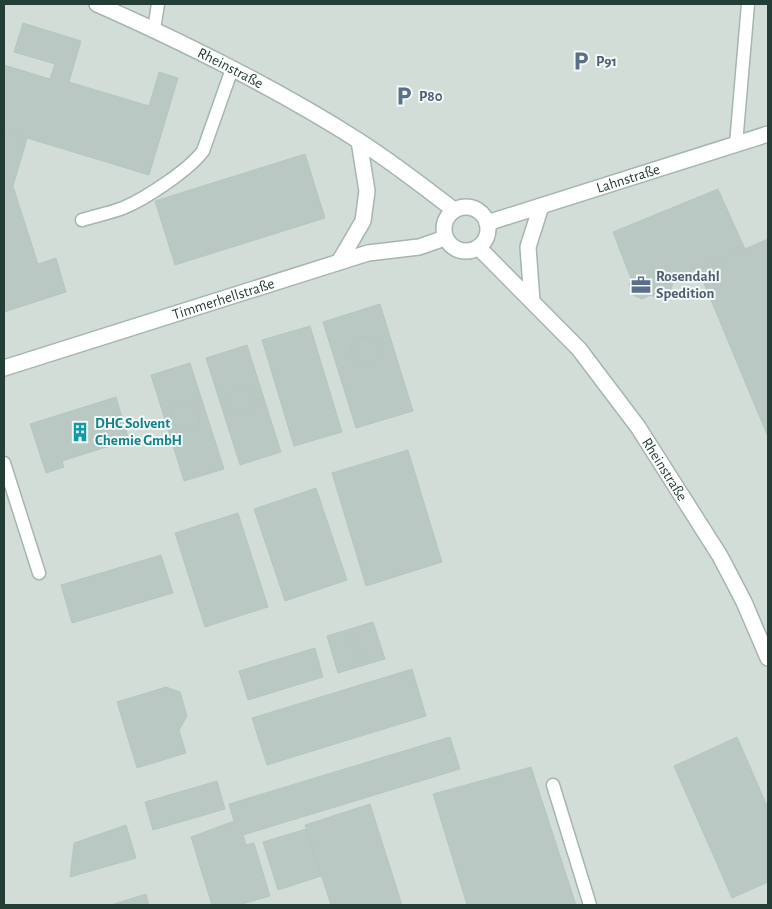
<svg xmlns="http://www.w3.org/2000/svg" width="772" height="909" font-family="'Alegreya Sans',sans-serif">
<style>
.built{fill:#d2ddd8}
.building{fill:#b9c8c2;stroke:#b6c7c0}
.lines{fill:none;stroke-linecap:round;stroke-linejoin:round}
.lane-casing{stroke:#a6b5b0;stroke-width:15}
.street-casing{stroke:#a6b5b0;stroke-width:18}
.lane{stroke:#fff;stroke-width:12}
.street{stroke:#fff;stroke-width:15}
.labels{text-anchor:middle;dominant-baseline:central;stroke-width:4;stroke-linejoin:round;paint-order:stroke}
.service-label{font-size:15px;font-weight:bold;fill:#4e5e75;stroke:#f4f9f7;text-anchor:start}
.street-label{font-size:15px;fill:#233e37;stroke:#f4f9f7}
.culture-label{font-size:15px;font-weight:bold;fill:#0d838f;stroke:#f4f9f7;text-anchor:start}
</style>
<rect width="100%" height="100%" fill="#e4ede9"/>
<path class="built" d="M 4,4 L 768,4 L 768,905 L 4,905 Z"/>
<path class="building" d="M 23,23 L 81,41 L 69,82 L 149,106 L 159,72 L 178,78 L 149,175 L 4,131 L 4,65 L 50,79 L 55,64 L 14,52 Z
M 4,131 L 27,139 L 13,186 L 38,264 L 56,258 L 66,292 L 4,312 Z
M 305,154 L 325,218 L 175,265 L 155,201 Z
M 718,189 L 745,249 L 674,279 L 671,289 L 655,297 L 651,295 L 642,299 L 633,295 L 629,284 L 631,279 L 613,232 Z
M 768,239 L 768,437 L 698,269 Z
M 380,304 L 413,411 L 356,428 L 323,322 Z
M 310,326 L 342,432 L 294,446 L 262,340 Z
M351 351a14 14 0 1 1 28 0a14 14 0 1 1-28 0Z
M 247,345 L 281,452 L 240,465 L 206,358 Z
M 190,363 L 224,469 L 184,481 L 151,375 Z
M229 400a14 14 0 1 1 28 0a14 14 0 1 1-28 0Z
M 116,397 L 129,440 L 62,461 L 64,467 L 46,473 L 30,424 Z
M171 417a14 14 0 1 1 28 0a14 14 0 1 1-28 0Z
M 408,450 L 442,562 L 366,586 L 332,473 Z
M 316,488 L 347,580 L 285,601 L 254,509 Z
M 238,513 L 268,607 L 205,627 L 175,533 Z
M 161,555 L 173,593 L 72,623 L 61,585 Z
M 373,622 L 385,659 L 338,673 L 327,636 Z
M348.5 638a5.5 5.5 0 1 1 11 0a5.5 5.5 0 1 1-11 0Z
M 315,648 L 323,677 L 248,700 L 239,671 Z
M352.5 656a5.5 5.5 0 1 1 11 0a5.5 5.5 0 1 1-11 0Z
M 412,669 L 426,716 L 267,765 L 252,718 Z
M 166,687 L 180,692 L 187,716 L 179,730 L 186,753 L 137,768 L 117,702 Z
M 450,737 L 460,769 L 243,835 L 246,845 L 254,843 L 270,896 L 239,905 L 212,905 L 191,837 L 234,821 L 229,804 Z
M 737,737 L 768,808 L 768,882 L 732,898 L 674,766 Z
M 531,767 L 576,905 L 467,905 L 433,794 Z
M 217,781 L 225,809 L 153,830 L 145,802 Z
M 370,804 L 402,905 L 331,905 L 305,825 Z
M 126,825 L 136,858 L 70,877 L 74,843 Z
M 306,829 L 321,876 L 278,890 L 263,842 Z
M 146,894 L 149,905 L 111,905 Z"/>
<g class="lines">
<defs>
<path id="lane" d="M 154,29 L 158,4
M 736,144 L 748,4
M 82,220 C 95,216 110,213 123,208 C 145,199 189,170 203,151 L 232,69
M 4,463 L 39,573
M 553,785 L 590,905"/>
<g id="street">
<path id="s1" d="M 97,4 C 187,44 276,88 359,141 C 392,162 423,186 454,210"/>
<circle cx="466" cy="229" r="22"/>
<path id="s2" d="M 487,223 L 768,134"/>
<path id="s3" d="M 479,248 L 579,349 L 638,427 L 720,556 L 744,602 L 768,658"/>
<path d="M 339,262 L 363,221 L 367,191 L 359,141"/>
<path d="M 532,301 L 528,247 L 541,206"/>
<path id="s4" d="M 4,368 L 368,253 L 419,247 L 445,238"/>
</g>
</defs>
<use href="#lane" class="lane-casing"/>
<use href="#street" class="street-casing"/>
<use href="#lane" class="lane"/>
<use href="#street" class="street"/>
</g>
<defs>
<symbol id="parking-bare" viewBox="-9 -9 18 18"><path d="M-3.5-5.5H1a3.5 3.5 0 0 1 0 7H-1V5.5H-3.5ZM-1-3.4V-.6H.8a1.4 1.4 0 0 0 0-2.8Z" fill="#5c6f8a" stroke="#f4f9f7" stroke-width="2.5" paint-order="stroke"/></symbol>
<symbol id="office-bare" viewBox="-9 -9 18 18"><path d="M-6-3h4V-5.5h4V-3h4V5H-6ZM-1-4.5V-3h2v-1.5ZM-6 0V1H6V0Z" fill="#5c6f8a" stroke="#f4f9f7" stroke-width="2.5" paint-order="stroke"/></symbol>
<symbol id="building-bare" viewBox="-9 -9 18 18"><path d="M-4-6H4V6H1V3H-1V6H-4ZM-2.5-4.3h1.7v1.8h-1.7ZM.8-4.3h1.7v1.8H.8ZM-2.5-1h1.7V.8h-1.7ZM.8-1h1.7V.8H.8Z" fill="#0f9aa8" stroke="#f4f9f7" stroke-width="2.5" paint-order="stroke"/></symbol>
</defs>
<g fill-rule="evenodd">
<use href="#parking-bare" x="567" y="47" width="28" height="28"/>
<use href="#parking-bare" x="390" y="82" width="28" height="28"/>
<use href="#office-bare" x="627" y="271" width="28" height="28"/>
<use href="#building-bare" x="66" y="418" width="28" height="28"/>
</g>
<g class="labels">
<g class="service-label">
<text x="596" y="61">P91</text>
<text x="419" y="96">P80</text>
<text x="656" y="276">Rosendahl<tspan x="656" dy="17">Spedition</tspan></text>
</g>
<g class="street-label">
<text stroke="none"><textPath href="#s1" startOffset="148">Rheinstraße</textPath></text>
<text stroke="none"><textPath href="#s2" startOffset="148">Lahnstraße</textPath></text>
<text stroke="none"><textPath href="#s4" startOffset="230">Timmerhellstraße</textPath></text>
<text stroke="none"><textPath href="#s3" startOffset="290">Rheinstraße</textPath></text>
</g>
<g class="culture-label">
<text x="95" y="423">DHC Solvent<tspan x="95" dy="17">Chemie GmbH</tspan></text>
</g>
</g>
<rect width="772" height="909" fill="none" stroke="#233e37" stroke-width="10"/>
</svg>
